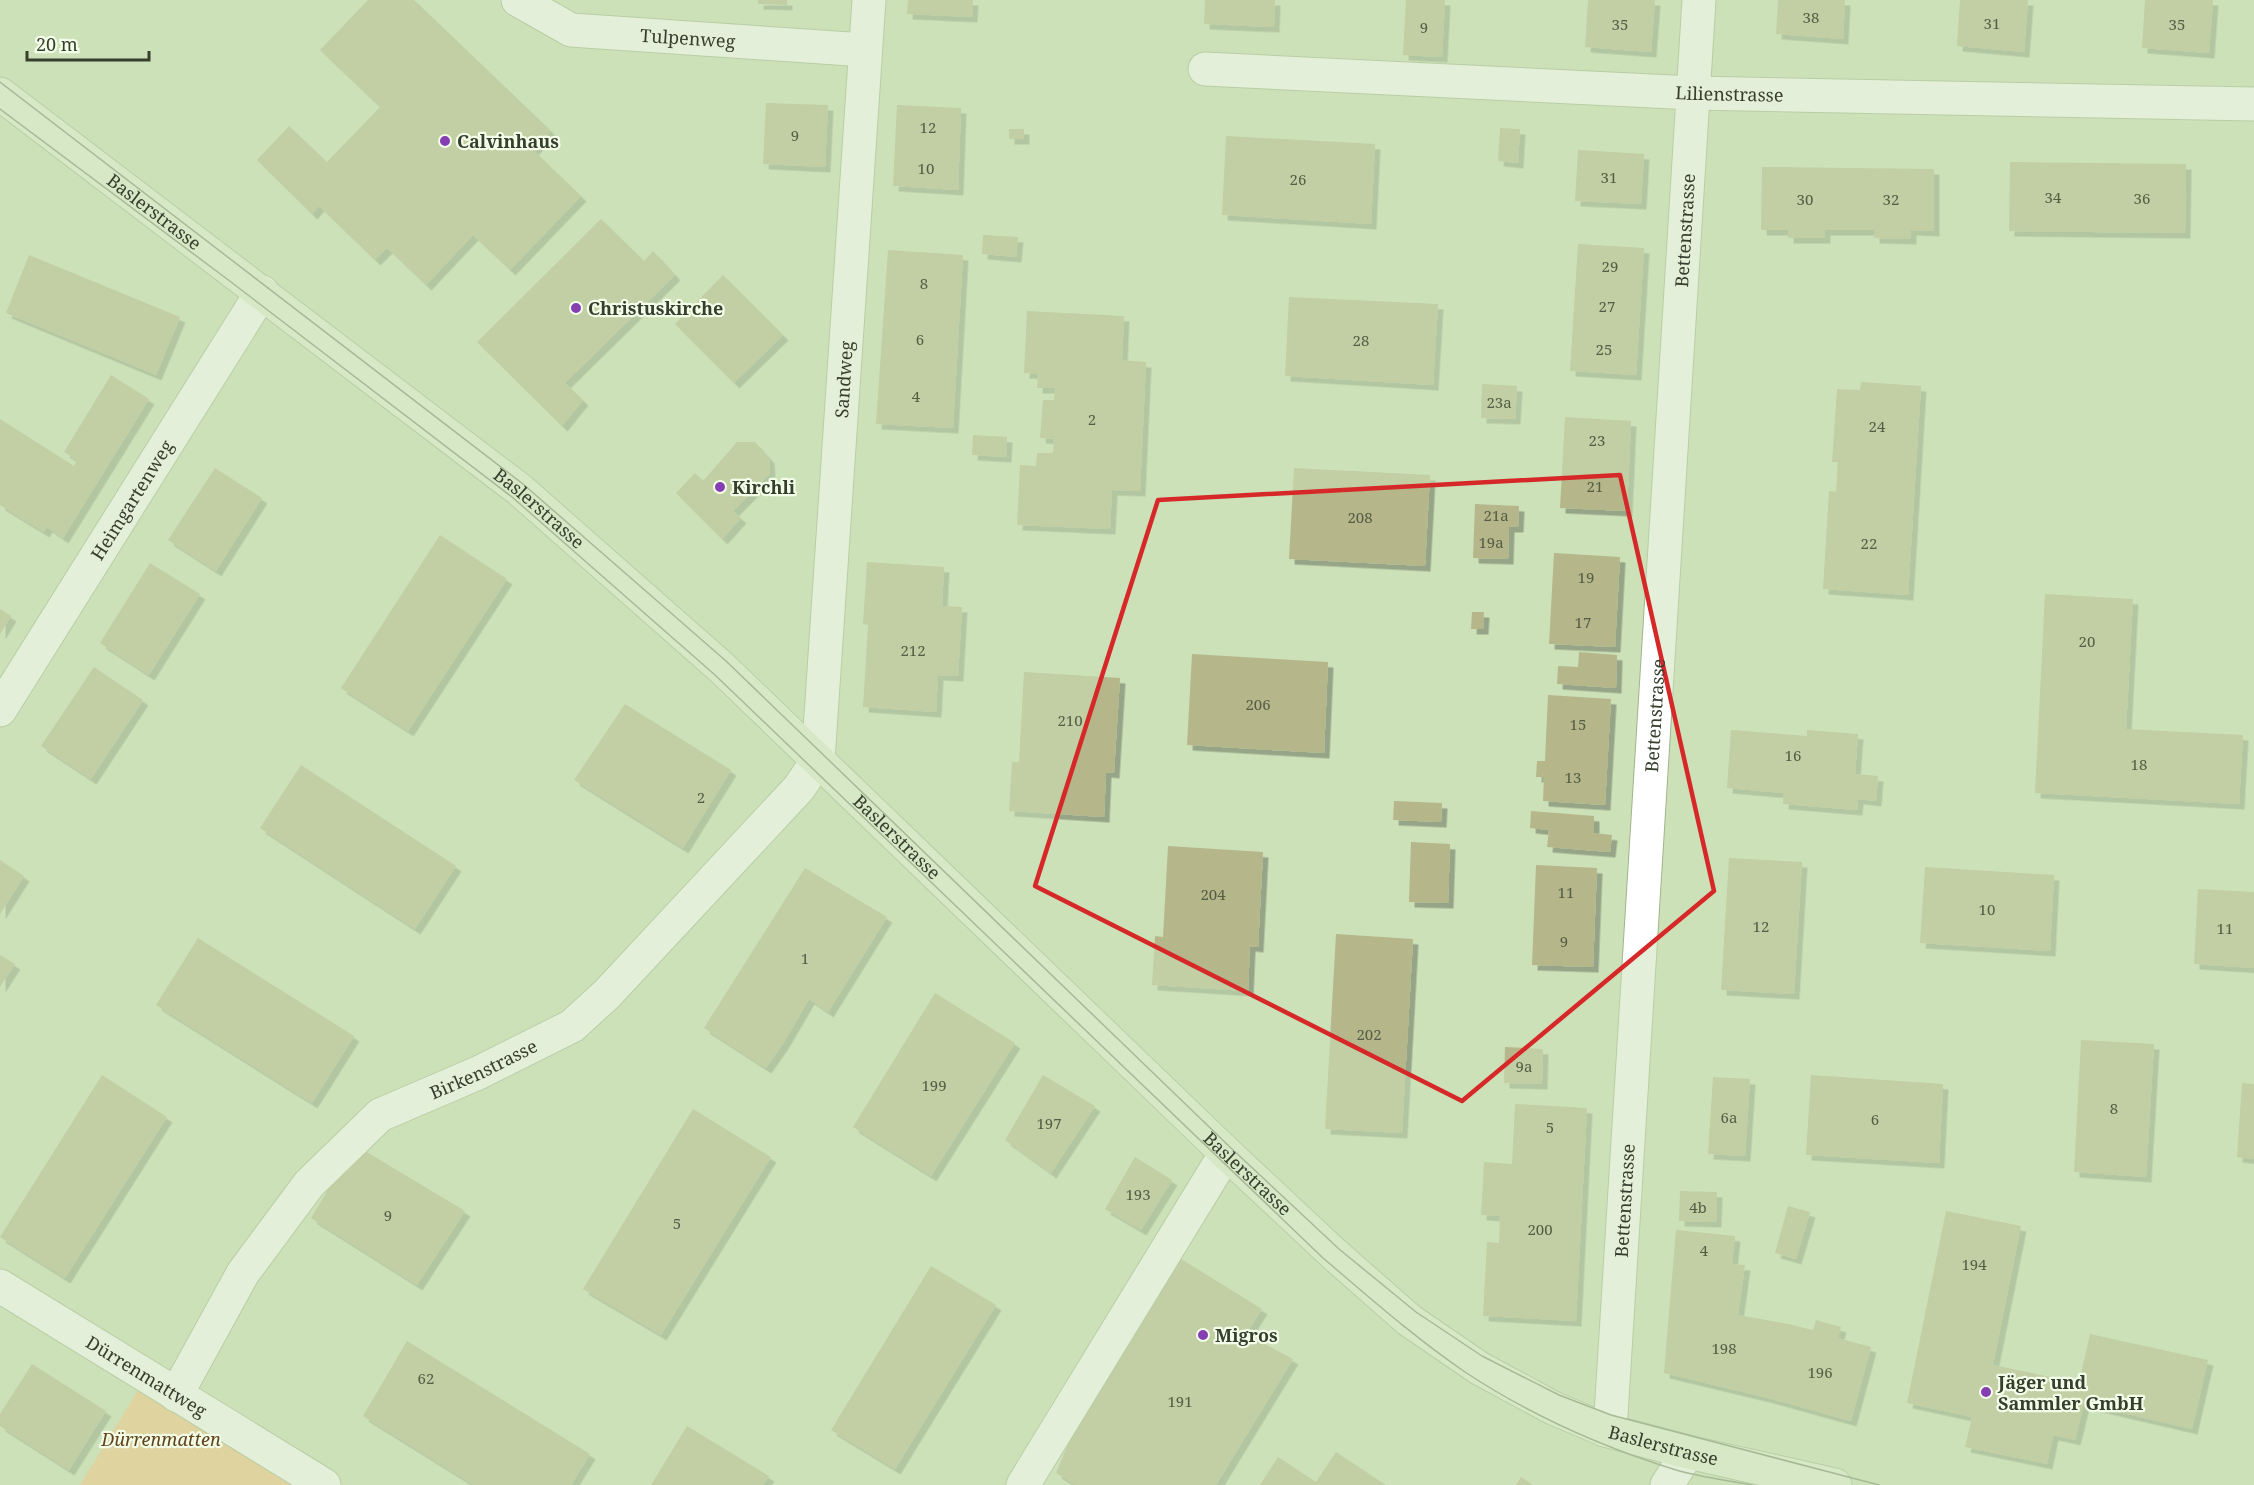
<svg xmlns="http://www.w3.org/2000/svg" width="2254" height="1485" font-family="'Noto Serif',serif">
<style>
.green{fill:#f7c080}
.building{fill:#b5b68a;filter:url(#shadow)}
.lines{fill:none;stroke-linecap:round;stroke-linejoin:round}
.street-casing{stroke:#a1b58d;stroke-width:35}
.secondary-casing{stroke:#a1b58d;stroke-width:35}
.street{stroke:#fff;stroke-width:33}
.secondary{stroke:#e4f0d7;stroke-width:33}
.tram{stroke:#7a896d;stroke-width:1.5}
.marked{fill:none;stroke:#d62828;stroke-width:4.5;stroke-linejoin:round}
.poi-dot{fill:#853fb2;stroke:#f3fee9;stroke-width:2}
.labels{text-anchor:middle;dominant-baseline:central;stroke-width:4.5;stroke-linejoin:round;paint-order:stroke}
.number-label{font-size:15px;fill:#565d45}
.street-label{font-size:18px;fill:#363f2e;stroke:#f3fee9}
.poi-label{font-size:18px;font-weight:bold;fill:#363f2e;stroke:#f3fee9;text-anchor:start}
.park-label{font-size:18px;font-style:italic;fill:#614219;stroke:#f3fee9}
</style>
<defs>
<filter id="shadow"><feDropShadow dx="5.5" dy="5.5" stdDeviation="0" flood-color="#0004"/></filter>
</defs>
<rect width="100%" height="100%" fill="#cce1b8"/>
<path class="green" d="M 146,1377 L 324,1485 L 80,1485 Z"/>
<path class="building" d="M 368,0 L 414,0 L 551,131 L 533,150 L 581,196 L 510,270 L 473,235 L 426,285 L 387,248 L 375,260 L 319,206 L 312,214 L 257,160 L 289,126 L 327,162 L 380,107 L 320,50 Z
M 758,0 L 787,0 L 787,5 L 758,4 Z
M 908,0 L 973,0 L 972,17 L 907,14 Z
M 1205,0 L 1275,0 L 1274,27 L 1204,24 Z
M 1406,0 L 1445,0 L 1442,57 L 1403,55 Z
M 1588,0 L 1655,0 L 1651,52 L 1585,47 Z
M 1778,0 L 1845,0 L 1843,39 L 1776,34 Z
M 1960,0 L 2028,0 L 2024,52 L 1957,46 Z
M 2145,0 L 2213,0 L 2209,53 L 2142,48 Z
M 766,103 L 828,105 L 825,167 L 763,164 Z
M 897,105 L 961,108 L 958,190 L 893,186 Z
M 1500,128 L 1520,129 L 1518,163 L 1498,161 Z
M 1009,129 L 1024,129 L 1024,139 L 1009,139 Z
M 1226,136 L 1375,144 L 1371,224 L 1222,215 Z
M 1578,150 L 1644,154 L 1641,204 L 1575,201 Z
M 2010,162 L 2186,164 L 2185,233 L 2009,231 Z
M 1762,167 L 1934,169 L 1934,231 L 1911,230 L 1911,239 L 1874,238 L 1874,230 L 1825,230 L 1825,238 L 1788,238 L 1788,230 L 1761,230 Z
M 601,219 L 644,261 L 653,251 L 675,275 L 565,383 L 583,400 L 562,426 L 477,342 Z
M 983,235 L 1018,237 L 1016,257 L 982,254 Z
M 1578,244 L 1644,248 L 1636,375 L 1570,371 Z
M 888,250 L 963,255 L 953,428 L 876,424 Z
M 29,255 L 180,317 L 156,375 L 6,313 Z
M 723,275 L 783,335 L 734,383 L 675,324 Z
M 1289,297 L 1438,304 L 1433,385 L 1285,376 Z
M 1027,311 L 1124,316 L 1122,360 L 1146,362 L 1140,491 L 1112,490 L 1110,529 L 1017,525 L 1020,465 L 1036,466 L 1037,453 L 1053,453 L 1054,439 L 1040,438 L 1043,400 L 1054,400 L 1055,388 L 1037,388 L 1038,374 L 1024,373 Z
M 111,375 L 149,399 L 63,538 L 47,527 L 44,532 L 0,505 L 0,419 L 74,466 L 77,460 L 64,452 Z
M 1861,382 L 1921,386 L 1908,595 L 1823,589 L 1829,491 L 1836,492 L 1838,462 L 1832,462 L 1837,389 L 1860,390 Z
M 1482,384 L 1517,386 L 1515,419 L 1481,418 Z
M 1565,417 L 1631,421 L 1627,511 L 1560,508 Z
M 973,435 L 1007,437 L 1006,457 L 972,455 Z
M 737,442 L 755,442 L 769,458 L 770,474 L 733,511 L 741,518 L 722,539 L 676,493 L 695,473 L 703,481 Z
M 215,468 L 262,498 L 216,571 L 168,540 Z
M 1294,468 L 1430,475 L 1425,566 L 1289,559 Z
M 1475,504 L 1519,506 L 1518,527 L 1509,527 L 1508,559 L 1473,558 Z
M 440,535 L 507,579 L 408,731 L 341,688 Z
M 1554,553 L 1620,557 L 1615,647 L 1549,644 Z
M 867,562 L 944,567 L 942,606 L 962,607 L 958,676 L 938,675 L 936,712 L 863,707 L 868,625 L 863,624 Z
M 150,563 L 200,594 L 149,675 L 100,643 Z
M 2045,594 L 2133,599 L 2126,729 L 2243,735 L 2239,804 L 2035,793 Z
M 0,609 L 11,616 L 0,634 Z
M 1472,612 L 1484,612 L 1483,629 L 1471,629 Z
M 1579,652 L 1617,655 L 1616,688 L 1557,684 L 1558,666 L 1578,667 Z
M 1192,654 L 1328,662 L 1324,753 L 1187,745 Z
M 94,667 L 143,700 L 91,779 L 41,746 Z
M 1024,672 L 1120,678 L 1114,773 L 1106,772 L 1104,817 L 1009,811 L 1012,762 L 1019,762 Z
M 1548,695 L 1611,699 L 1605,805 L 1543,801 L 1544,777 L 1536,777 L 1537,761 L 1545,761 Z
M 625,704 L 731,770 L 683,848 L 574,780 Z
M 1731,730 L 1807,736 L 1807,730 L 1858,734 L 1855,774 L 1878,776 L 1876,801 L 1858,799 L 1857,810 L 1783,804 L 1784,793 L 1727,788 Z
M 301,765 L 456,866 L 415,929 L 260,828 Z
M 1394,801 L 1442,803 L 1441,822 L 1393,820 Z
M 1531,811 L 1594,816 L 1594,833 L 1612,835 L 1610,852 L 1547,847 L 1549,830 L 1530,828 Z
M 1411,842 L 1450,844 L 1448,903 L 1409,902 Z
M 1168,846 L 1263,852 L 1258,947 L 1250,946 L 1248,991 L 1152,985 L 1155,936 L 1163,937 Z
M 1729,858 L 1802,862 L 1794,994 L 1721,990 Z
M 0,860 L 24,876 L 0,914 Z
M 1536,865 L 1597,868 L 1593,967 L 1532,965 Z
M 1925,867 L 2054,875 L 2050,951 L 1920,943 Z
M 805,868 L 887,917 L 828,1012 L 809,999 L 784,1042 L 766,1068 L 704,1028 Z
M 2198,889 L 2254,892 L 2254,968 L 2194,964 Z
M 1336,934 L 1413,939 L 1402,1133 L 1325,1129 Z
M 198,938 L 354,1036 L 312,1103 L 156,1005 Z
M 0,955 L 15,964 L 0,987 Z
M 935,993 L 1015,1043 L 931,1176 L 853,1127 Z
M 2081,1040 L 2154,1044 L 2146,1177 L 2074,1172 Z
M 1505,1047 L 1543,1049 L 1542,1084 L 1504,1083 Z
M 102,1075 L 167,1117 L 65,1278 L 0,1237 Z
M 1043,1075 L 1095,1106 L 1051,1173 L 1005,1140 Z
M 1811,1075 L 1943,1084 L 1939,1163 L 1806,1155 Z
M 1713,1077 L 1750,1079 L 1745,1156 L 1708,1154 Z
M 2242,1083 L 2254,1084 L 2254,1159 L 2237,1157 Z
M 1515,1104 L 1587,1108 L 1576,1321 L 1483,1316 L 1487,1242 L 1499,1243 L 1500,1216 L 1481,1215 L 1484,1162 L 1512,1164 Z
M 693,1109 L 771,1157 L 661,1335 L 583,1289 Z
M 355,1145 L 465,1211 L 417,1285 L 311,1218 Z
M 1135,1157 L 1172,1180 L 1141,1230 L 1105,1209 Z
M 1680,1191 L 1717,1192 L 1716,1222 L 1679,1221 Z
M 1788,1206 L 1810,1212 L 1796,1259 L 1775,1253 Z
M 1946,1211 L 2021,1226 L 1993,1365 L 2079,1383 L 2090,1334 L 2208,1360 L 2192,1429 L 2084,1404 L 2075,1440 L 2053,1435 L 2047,1464 L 1965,1447 L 1972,1417 L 1907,1403 Z
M 1676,1230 L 1735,1236 L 1732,1264 L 1745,1265 L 1738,1315 L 1788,1324 L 1813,1330 L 1816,1320 L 1841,1327 L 1838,1338 L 1871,1347 L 1851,1421 L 1768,1398 L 1664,1373 Z
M 1181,1259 L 1262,1309 L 1246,1334 L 1293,1359 L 1216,1485 L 1076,1485 L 1056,1473 L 1068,1444 Z
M 931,1266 L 996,1305 L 895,1469 L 831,1430 Z
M 407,1341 L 590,1454 L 571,1485 L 474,1485 L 363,1416 Z
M 32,1364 L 106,1411 L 69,1470 L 0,1426 L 0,1414 Z
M 687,1426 L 769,1476 L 763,1485 L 651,1485 Z
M 1336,1452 L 1386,1485 L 1260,1485 L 1278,1457 L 1316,1482 Z
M 1521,1477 L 1533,1485 L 1516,1485 Z"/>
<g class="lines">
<defs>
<g id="street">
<path id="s1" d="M 518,0 L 571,30 L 865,50"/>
<path id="s2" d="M 1205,69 L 1693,93 L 2254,104"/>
<path id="s3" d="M 0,710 L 262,292"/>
<path id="s4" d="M 0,1286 L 324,1485"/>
<path id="s5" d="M 176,1395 L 243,1273 L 309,1184 L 380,1115 L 478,1073 L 572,1026 L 607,994 L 799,788 L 818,760 L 869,0"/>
<path id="s6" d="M 1605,1430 L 1611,1415 L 1699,0"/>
<path d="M 1023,1485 L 1226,1153"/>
<path d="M 1667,1485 L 1688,1452"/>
</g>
<g id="secondary">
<path id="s7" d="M 0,94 L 520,490 L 722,668 L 1226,1153 L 1334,1254 L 1409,1320 L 1479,1368 L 1553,1408 L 1605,1430 L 1688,1452 L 1835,1485"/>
</g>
</defs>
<use href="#street" class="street-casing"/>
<use href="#secondary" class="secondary-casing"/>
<use href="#street" class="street"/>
<use href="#secondary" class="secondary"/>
<path class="tram" d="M 0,82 L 523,484 L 726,661 L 1231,1148 L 1339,1249 L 1416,1312 L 1482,1356 L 1559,1395 L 1611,1415 L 1879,1485
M 0,109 L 231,282 L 512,497 L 715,675 L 1323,1258 C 1369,1297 1415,1338 1465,1372 C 1530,1415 1602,1447 1676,1470 C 1700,1477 1726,1480 1752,1485"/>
</g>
<path d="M0 0H2254V1485H0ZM 1620,475 L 1714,891 L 1462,1101 L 1035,886 L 1158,500 Z" fill="#cce1b8" fill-opacity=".55" fill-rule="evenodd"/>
<path class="marked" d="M 1620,475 L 1714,891 L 1462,1101 L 1035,886 L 1158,500 Z"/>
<g class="poi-dot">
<circle cx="445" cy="141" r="6"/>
<circle cx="576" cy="308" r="6"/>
<circle cx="720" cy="487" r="6"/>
<circle cx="1203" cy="1335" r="6"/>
<circle cx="1986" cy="1392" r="6"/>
</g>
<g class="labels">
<g class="number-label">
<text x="1811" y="17">38</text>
<text x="1992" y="23">31</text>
<text x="1620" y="24">35</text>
<text x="2177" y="24">35</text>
<text x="1424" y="27">9</text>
<text x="928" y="127">12</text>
<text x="795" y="135">9</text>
<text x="926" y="168">10</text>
<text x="1609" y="177">31</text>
<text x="1298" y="179">26</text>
<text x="2053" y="197">34</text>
<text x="2142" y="198">36</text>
<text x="1805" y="199">30</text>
<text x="1891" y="199">32</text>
<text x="1610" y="266">29</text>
<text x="924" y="283">8</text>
<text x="1607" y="306">27</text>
<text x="920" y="339">6</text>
<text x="1361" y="340">28</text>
<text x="1604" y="349">25</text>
<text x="916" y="396">4</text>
<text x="1499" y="402">23a</text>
<text x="1092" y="419">2</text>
<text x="1877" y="426">24</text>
<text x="1597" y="440">23</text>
<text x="1595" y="486">21</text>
<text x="1496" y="515">21a</text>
<text x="1360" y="517">208</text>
<text x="1491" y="542">19a</text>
<text x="1869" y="543">22</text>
<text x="1586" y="577">19</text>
<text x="1583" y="622">17</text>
<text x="2087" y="641">20</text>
<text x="913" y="650">212</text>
<text x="1258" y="704">206</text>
<text x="1070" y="720">210</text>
<text x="1578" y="724">15</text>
<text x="1793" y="755">16</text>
<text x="2139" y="764">18</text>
<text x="1573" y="777">13</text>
<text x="701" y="797">2</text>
<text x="1566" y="892">11</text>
<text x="1213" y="894">204</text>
<text x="1987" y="909">10</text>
<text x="1761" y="926">12</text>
<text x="2225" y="928">11</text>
<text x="1564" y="941">9</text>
<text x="805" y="958">1</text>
<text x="1369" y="1034">202</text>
<text x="1524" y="1066">9a</text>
<text x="934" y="1085">199</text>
<text x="2114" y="1108">8</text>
<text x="1729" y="1117">6a</text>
<text x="1875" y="1119">6</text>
<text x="1049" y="1123">197</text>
<text x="1550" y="1127">5</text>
<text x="1138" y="1194">193</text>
<text x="1698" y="1207">4b</text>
<text x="388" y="1215">9</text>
<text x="677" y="1223">5</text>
<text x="1540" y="1229">200</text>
<text x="1704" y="1250">4</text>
<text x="1974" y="1264">194</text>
<text x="1724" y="1348">198</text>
<text x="1820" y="1372">196</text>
<text x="426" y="1378">62</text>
<text x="1180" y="1401">191</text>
</g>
<g class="street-label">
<text stroke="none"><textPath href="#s1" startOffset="178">Tulpenweg</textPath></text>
<text stroke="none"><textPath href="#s2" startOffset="525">Lilienstrasse</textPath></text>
<text stroke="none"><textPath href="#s7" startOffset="194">Baslerstrasse</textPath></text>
<text stroke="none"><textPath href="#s6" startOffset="1203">Bettenstrasse</textPath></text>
<text stroke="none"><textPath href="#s5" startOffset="1305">Sandweg</textPath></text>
<text stroke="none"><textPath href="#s3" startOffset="248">Heimgartenweg</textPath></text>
<text stroke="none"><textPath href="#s7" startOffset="680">Baslerstrasse</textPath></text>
<text stroke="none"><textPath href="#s6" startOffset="717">Bettenstrasse</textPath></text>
<text stroke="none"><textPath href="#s7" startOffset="1166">Baslerstrasse</textPath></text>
<text stroke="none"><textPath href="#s5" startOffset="462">Birkenstrasse</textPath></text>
<text stroke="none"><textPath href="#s7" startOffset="1652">Baslerstrasse</textPath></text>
<text stroke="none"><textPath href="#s6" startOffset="231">Bettenstrasse</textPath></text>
<text stroke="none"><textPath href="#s4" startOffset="172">Dürrenmattweg</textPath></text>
<text stroke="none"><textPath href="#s7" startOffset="2156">Baslerstrasse</textPath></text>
</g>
<g class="poi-label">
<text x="457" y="141">Calvinhaus</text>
<text x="588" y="308">Christuskirche</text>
<text x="732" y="487">Kirchli</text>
<text x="1215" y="1335">Migros</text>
<text x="1998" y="1382">Jäger und<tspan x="1998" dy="21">Sammler GmbH</tspan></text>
</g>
<g class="park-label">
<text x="161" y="1439">Dürrenmatten</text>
</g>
</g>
<path d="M27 51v9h122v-9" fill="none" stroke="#363f2e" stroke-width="3"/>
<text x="36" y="51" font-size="18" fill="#363f2e" stroke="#f3fee9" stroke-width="4.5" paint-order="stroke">20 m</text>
</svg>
